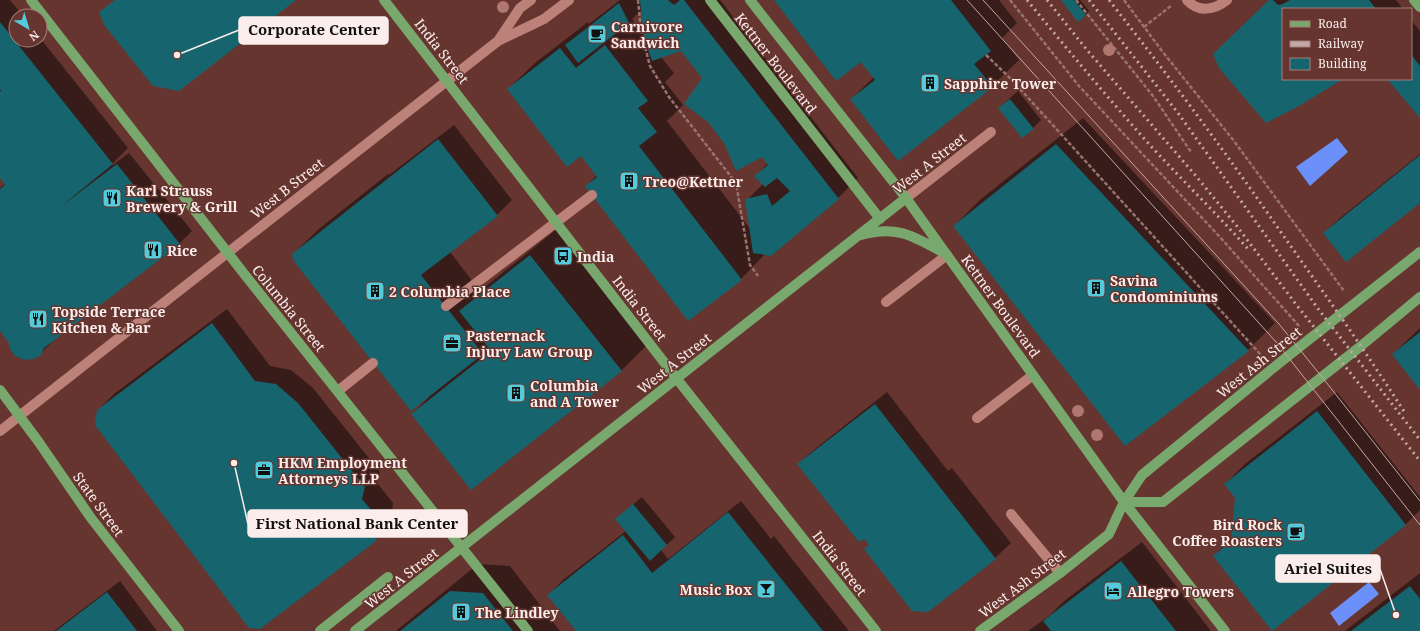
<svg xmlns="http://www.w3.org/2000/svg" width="1420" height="631" font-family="'Noto Serif',serif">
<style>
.water{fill:#6c90f9}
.shadow{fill:#0007;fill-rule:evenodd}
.building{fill:#16646e}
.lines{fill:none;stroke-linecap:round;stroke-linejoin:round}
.path{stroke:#99736f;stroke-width:2.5;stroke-dasharray:4 2;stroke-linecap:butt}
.minor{stroke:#bc827a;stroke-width:10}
.major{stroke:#79a86e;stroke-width:10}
.tram{stroke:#c3a9a5;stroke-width:1}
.rail{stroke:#c3a9a5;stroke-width:3;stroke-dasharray:2 4;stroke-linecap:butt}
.tree{fill:#b0776f}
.labels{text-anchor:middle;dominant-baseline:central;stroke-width:3;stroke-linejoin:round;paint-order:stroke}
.poi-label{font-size:14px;font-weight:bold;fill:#faedeb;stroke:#67352f;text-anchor:start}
.street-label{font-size:14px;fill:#faedeb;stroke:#67352f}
.leader{fill:none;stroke:#faedeb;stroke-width:1.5}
.callout-dot{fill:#faedeb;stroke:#67352f;stroke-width:1.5}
.callout{fill:#faedeb;stroke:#faedeb;stroke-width:1.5}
.callout-label{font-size:15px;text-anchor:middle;font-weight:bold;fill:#111}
</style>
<rect width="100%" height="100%" fill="#67352f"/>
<path class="water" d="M 1337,138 L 1348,152 L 1310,186 L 1296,167 Z
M 1369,582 L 1379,594 L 1339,626 L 1330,613 Z"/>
<path class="shadow" d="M 0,0 L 10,0 L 23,16 L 16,16 L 16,40 L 40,40 L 40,38 L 128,148 L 112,164 L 113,165 L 129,153 L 192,231 L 180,243 L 56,338 L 40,354 L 10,343 L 0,329 L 0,188 L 6,183 L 0,176 Z
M 620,0 L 720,0 L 858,178 L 838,198 L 770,255 L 765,254 L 741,279 L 586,186 L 597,175 L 581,155 L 508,89 L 535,63 L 588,22 L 589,24 ZM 642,10 L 644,35 L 632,19 ZM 681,50 L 768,163 L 756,176 L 763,184 L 747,200 L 751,230 L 667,121 L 683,105 L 665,82 L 674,73 L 661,57 Z
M 775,0 L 999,0 L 1017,23 L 1002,38 L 1019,60 L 992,86 L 851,99 L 874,77 L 861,60 Z
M 1062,0 L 1080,0 L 1089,11 L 1085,15 Z
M 1269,0 L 1396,0 L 1403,9 L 1283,9 L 1283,79 L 1341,79 L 1266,122 Z
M 1411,20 L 1420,31 L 1420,117 L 1389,79 L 1411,79 Z
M 1018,91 L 1041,120 L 1033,128 L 999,108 Z
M 1083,118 L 1275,323 L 1248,350 L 1125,445 L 954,226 L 981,199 Z
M 454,125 L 512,200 L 497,215 L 450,252 L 480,291 L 557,229 L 648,344 L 621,371 L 412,414 L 428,398 L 293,254 L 320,228 L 388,174 L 389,175 Z
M 1420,154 L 1420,202 L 1324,233 L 1340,218 Z
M 227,309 L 270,366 L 291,370 L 313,388 L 380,472 L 377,483 L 393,503 L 391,525 L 375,540 L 98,410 L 114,394 Z
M 1420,328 L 1420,388 L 1393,354 Z
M 887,392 L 948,471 L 952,468 L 1011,543 L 995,558 L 870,545 L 798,464 L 810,453 Z
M 1337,392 L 1420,497 L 1420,510 L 1406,524 L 1272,629 L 1214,556 L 1232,537 L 1236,498 L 1225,484 L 1245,464 Z
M 642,497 L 675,537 L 661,550 L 668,559 L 741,501 L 771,539 L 774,536 L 849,631 L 577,631 L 548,595 L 563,580 L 626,531 L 625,511 Z
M 1142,542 L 1211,631 L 1028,631 L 1050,615 L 1064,601 Z
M 478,564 L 510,566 L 560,631 L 396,631 Z
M 1420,573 L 1420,631 L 1345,631 Z
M 120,581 L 157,631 L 54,631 Z"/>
<path class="building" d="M 115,0 L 296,0 L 179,91 L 153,86 L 104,25 L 99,12 Z
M 640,0 L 668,0 L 674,5 L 680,0 L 684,0 L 839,199 L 771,256 L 753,253 L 745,199 L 767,194 L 772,206 L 790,191 L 777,178 L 765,187 L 754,176 L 768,165 L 762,157 L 736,171 L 724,143 L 708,122 L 684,104 L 702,78 L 681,51 L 652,61 L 643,35 Z
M 774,0 L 951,0 L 991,51 L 974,64 L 993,87 L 898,161 L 850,99 L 875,80 L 861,62 L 836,81 Z
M 1061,0 L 1074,0 L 1086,15 L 1078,22 Z
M 1269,0 L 1273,0 L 1278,5 L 1283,4 L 1290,0 L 1369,0 L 1376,9 L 1283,9 L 1283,79 L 1343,79 L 1299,106 L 1266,123 L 1219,68 L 1213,54 Z
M 619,3 L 629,23 L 578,63 L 565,45 Z
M 0,22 L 113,164 L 60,207 L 117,164 L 180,244 L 44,348 L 41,355 L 34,359 L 25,360 L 15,356 L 10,349 L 9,343 L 0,331 L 0,189 L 5,185 L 0,178 L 0,92 L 1,91 L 0,89 Z
M 605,45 L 648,101 L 638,108 L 657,132 L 639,146 L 742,280 L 688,321 L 585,186 L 597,177 L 581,156 L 567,167 L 507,89 L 560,48 L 576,68 Z
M 1411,54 L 1420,66 L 1420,118 L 1387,79 L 1411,79 Z
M 1010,99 L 1034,129 L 1022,138 L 998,108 Z
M 438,139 L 498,216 L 421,275 L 483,354 L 411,411 L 293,260 L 292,254 Z
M 1056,144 L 1249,351 L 1125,446 L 953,226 Z
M 1420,155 L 1420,203 L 1346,262 L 1323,233 Z
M 530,255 L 622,371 L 471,490 L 411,414 L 491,351 L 459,311 Z
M 212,323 L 255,381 L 276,384 L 298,403 L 365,487 L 362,499 L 378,518 L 376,541 L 260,629 L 249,628 L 95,425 L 97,410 Z
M 1420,332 L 1420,390 L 1392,354 Z
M 875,404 L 996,559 L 928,612 L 912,611 L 864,549 L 869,545 L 864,539 L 859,542 L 797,464 Z
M 1317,411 L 1406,525 L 1272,631 L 1213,556 L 1231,541 L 1235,498 L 1224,484 Z
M 633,504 L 667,545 L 650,561 L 615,519 Z
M 728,512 L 823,631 L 576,631 L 547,595 L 623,535 L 652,573 Z
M 1121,561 L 1176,631 L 1051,631 L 1043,621 Z
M 1410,586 L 1420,599 L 1420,631 L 1351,631 Z
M 450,591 L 483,593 L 513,631 L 400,631 Z
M 107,592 L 137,631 L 56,631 Z"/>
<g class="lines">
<path class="path" d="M 638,0 L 641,31 L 650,66 L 669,97 L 736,183 L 750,265 L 758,276
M 1010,0 L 1079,86 L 1219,236 L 1299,326
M 1076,0 L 1153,96 L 1191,152
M 1124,0 L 1162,51 L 1234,141 L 1344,291
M 1144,27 L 1172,5
M 986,55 L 1012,80 L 1261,355"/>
<path class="minor" d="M 1187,0 C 1199,13 1214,10 1227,0
M 498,41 L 520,8 L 531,0
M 906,198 L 991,132
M 886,302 L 947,255
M 446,306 L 592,195
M 338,391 L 373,363
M 977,418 L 1033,375
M 0,431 L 498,41 L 544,19 L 569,0
M 1011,514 L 1060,573"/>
<path class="major" d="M 31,0 L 245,275 L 528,631
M 384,0 L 677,379 L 876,631
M 710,0 L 880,219
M 750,0 L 906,198 L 1124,502 L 1225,631
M 1414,0 L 1420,7
M 861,235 C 897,225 913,236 944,253
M 0,390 L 38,441 L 91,518 L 179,631
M 1124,502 L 1163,502 L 1361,346 L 1420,297
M 320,631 L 388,577
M 355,631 L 906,198
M 980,631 L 1060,573 L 1109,534 L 1124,502 L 1142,475 L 1288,356 L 1420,252"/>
<path class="tram" d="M 967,0 L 1277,343 L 1420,525
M 983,0 L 1279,324 L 1322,377 L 1420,501"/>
<path class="rail" d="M 1027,0 C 1067,49 1107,97 1149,144 C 1182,180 1217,214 1249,250
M 1047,0 L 1087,50 L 1196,176 L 1236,225 L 1295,303 L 1420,461
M 1089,0 L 1178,113 L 1319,310 L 1420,440
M 1109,0 C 1168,75 1224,150 1278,228 C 1321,289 1365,350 1405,413"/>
</g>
<g class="tree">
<circle cx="503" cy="7" r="6"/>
<circle cx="1109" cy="50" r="6"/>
<circle cx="1078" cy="411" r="6"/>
<circle cx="1097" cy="435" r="6"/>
</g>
<defs>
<symbol id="cafe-square" viewBox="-11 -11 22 22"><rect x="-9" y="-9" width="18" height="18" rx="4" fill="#53cbdb" stroke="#67352f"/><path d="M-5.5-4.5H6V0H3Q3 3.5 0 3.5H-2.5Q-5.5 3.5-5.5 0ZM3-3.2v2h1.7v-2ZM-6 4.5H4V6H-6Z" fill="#111"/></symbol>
<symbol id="building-square" viewBox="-11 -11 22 22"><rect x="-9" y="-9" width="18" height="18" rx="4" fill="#53cbdb" stroke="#67352f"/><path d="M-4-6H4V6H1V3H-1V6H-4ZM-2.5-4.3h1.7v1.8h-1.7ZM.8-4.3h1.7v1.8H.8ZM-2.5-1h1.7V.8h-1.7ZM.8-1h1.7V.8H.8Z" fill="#111"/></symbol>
<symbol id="restaurant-square" viewBox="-11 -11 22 22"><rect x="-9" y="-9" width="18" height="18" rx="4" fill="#53cbdb" stroke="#67352f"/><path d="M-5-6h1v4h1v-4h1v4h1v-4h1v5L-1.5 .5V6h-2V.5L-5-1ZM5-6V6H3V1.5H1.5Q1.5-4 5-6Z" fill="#111"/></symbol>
<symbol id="bus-square" viewBox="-11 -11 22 22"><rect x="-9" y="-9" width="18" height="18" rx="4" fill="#53cbdb" stroke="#67352f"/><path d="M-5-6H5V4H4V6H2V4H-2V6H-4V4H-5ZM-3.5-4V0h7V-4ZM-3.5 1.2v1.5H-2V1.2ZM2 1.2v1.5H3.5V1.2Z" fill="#111"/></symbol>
<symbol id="office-square" viewBox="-11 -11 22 22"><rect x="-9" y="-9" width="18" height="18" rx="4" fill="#53cbdb" stroke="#67352f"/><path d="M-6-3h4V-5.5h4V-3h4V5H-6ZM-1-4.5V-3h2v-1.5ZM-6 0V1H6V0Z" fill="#111"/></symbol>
<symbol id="bar-square" viewBox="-11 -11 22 22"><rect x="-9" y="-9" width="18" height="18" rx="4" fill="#53cbdb" stroke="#67352f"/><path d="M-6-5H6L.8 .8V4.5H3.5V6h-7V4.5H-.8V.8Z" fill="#111"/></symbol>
<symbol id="hotel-square" viewBox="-11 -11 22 22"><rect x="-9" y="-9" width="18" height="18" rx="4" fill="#53cbdb" stroke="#67352f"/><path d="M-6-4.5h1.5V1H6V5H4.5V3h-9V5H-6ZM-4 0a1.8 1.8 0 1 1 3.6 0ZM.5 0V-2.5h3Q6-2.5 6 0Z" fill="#111"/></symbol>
</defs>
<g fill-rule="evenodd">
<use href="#cafe-square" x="586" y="23" width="22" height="22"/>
<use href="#building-square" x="919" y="72" width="22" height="22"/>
<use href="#building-square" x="618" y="170" width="22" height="22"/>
<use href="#restaurant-square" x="101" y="187" width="22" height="22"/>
<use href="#restaurant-square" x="142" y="239" width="22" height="22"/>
<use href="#bus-square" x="552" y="245" width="22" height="22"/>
<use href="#building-square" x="1085" y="277" width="22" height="22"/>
<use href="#building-square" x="364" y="280" width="22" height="22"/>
<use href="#restaurant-square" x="27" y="308" width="22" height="22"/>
<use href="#office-square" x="441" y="332" width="22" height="22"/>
<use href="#building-square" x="505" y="382" width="22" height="22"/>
<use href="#office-square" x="253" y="459" width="22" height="22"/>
<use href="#cafe-square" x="1285" y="521" width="22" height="22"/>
<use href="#bar-square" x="755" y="578" width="22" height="22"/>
<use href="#hotel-square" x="1102" y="580" width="22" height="22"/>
<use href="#building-square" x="450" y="601" width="22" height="22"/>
</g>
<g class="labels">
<g class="poi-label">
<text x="611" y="26">Carnivore<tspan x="611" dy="16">Sandwich</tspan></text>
<text x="944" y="83">Sapphire Tower</text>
<text x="643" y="181">Treo@Kettner</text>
<text x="126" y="190">Karl Strauss<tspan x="126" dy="16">Brewery &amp; Grill</tspan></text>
<text x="167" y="250">Rice</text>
<text x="577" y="256">India</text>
<text x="1110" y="280">Savina<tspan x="1110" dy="16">Condominiums</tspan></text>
<text x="389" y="291">2 Columbia Place</text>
<text x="52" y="311">Topside Terrace<tspan x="52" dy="16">Kitchen &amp; Bar</tspan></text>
<text x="466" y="335">Pasternack<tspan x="466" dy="16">Injury Law Group</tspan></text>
<text x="530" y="385">Columbia<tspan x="530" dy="16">and A Tower</tspan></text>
<text x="278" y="462">HKM Employment<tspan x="278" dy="16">Attorneys LLP</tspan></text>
<text x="1282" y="524" text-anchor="end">Bird Rock<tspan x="1282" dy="16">Coffee Roasters</tspan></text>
<text x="752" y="589" text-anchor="end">Music Box</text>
<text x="1127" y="591">Allegro Towers</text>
<text x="475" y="612">The Lindley</text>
</g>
<g class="street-label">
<text transform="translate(442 51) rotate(52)">India Street</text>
<text transform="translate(776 63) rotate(52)">Kettner Boulevard</text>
<text transform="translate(929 163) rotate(-38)">West A Street</text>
<text transform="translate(287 188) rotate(-38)">West B Street</text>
<text transform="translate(1001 306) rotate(54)">Kettner Boulevard</text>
<text transform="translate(289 308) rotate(51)">Columbia Street</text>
<text transform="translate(640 308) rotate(52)">India Street</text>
<text transform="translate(1259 362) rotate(-39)">West Ash Street</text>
<text transform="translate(674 363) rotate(-38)">West A Street</text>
<text transform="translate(99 504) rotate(54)">State Street</text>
<text transform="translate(840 563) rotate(52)">India Street</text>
<text transform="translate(401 578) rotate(-38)">West A Street</text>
<text transform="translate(1022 583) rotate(-37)">West Ash Street</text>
</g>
</g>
<path class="leader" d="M177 55L239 30M234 463L248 524M1396 615L1380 569"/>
<g class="callout-dot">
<circle cx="177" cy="55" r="4"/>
<circle cx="234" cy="463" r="4"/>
<circle cx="1396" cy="615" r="4"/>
</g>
<g class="callout">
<rect x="239" y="17" width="149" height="27" rx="4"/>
<rect x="248" y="510" width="219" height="27" rx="4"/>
<rect x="1276" y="555" width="104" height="27" rx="4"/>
</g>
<g class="callout-label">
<text x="314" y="35">Corporate Center</text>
<text x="357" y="529">First National Bank Center</text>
<text x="1328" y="574">Ariel Suites</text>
</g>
<rect x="1282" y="8" width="130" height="72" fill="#67352f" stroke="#a27f7a"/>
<rect x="1290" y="21" width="20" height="6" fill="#79a86e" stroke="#a27f7a"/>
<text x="1318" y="28" font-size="12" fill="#faedeb">Road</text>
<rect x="1290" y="41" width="20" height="6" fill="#c3a9a5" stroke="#a27f7a"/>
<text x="1318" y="48" font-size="12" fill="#faedeb">Railway</text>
<rect x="1290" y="58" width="20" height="12" fill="#16646e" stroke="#a27f7a"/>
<text x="1318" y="68" font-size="12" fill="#faedeb">Building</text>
<g transform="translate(28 28) rotate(142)"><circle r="19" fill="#67352f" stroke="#a27f7a"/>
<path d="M0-3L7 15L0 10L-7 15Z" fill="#53cbdb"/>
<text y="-6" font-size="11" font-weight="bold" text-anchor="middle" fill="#faedeb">N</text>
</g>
</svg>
